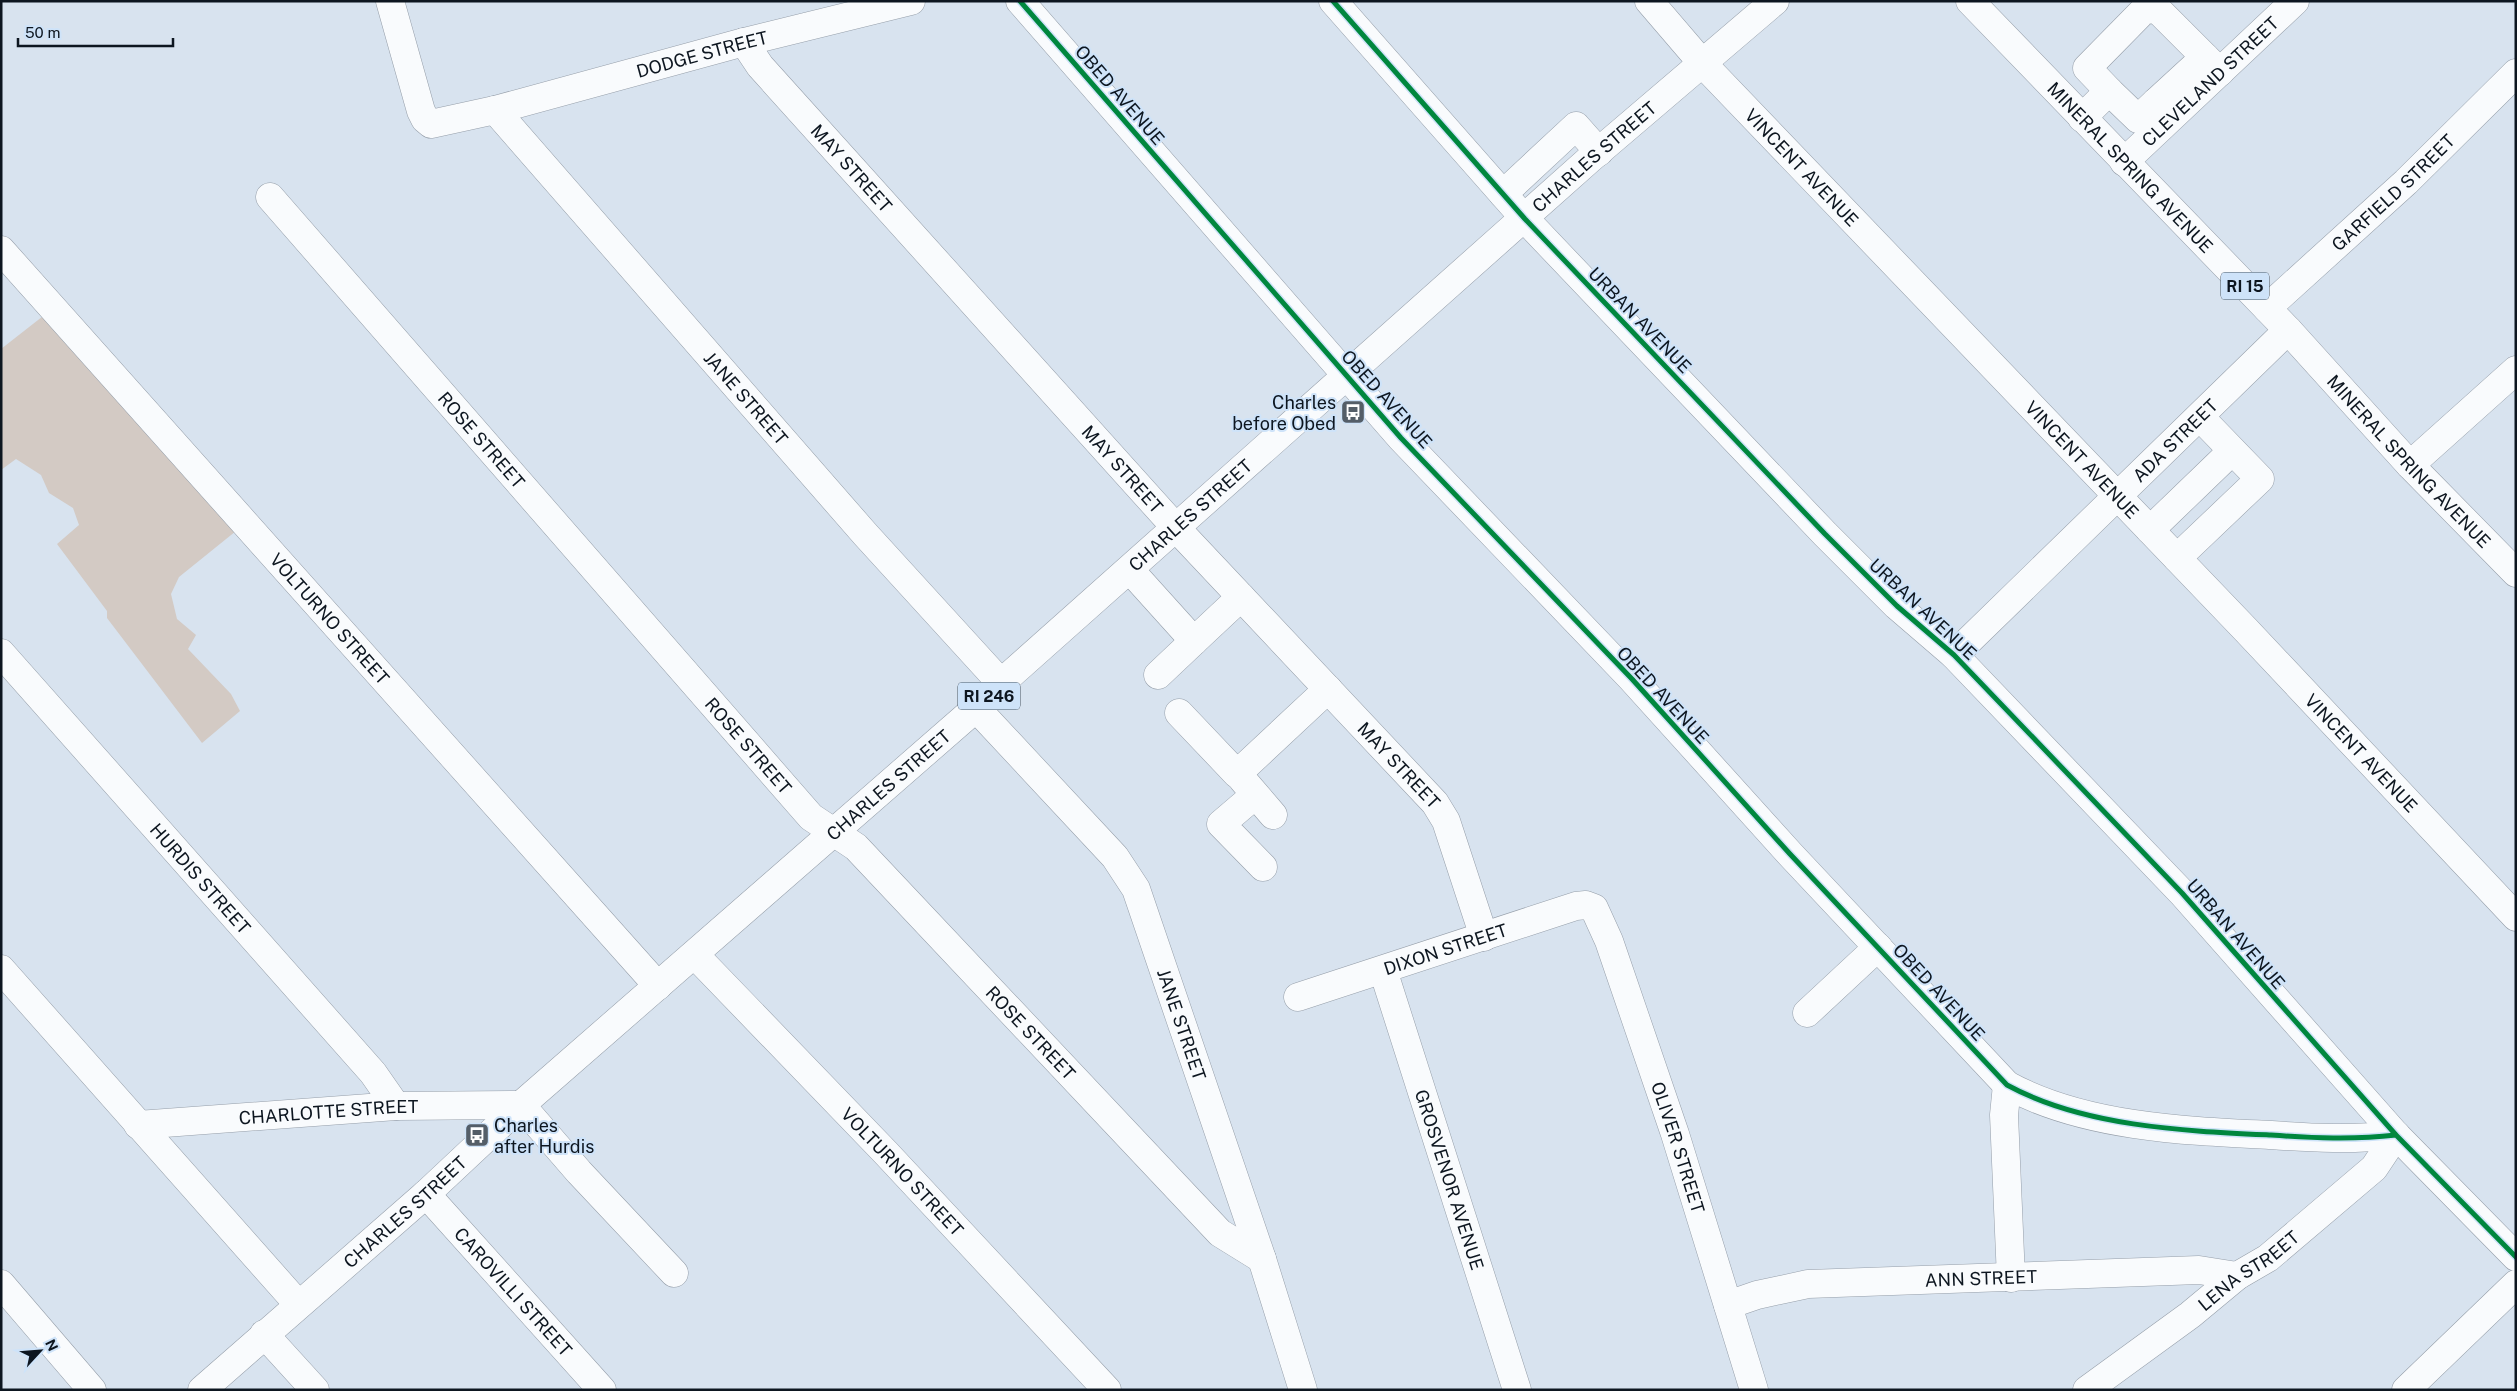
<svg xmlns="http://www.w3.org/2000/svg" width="2517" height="1391" font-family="'Public Sans',sans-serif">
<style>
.green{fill:#d3cac4}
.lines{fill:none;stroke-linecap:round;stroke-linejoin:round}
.minor-casing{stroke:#959ea9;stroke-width:29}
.major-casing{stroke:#959ea9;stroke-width:29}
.minor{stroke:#f9fbfd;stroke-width:28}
.major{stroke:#f9fbfd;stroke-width:28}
.cycleway-casing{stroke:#cee3f9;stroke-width:8}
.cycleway{stroke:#00873e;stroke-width:5}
.labels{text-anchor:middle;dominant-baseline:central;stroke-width:4;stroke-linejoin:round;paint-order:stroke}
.shield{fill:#cee3f9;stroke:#475461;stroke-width:1}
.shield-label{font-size:16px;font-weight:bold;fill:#0d1620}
.street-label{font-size:18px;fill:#0d1620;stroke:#cee3f9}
.poi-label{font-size:18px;fill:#0d1620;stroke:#cee3f9;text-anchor:end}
</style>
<rect width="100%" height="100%" fill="#d8e3ef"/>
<path class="green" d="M 47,313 L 236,531 L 179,577 L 171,594 L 177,619 L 196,635 L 188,649 L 231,694 L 240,711 L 202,743 L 107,618 L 107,611 L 57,544 L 79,525 L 73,508 L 49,493 L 41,475 L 16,459 L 1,470 L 1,349 Z"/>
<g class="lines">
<defs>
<g id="minor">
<path id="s1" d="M 390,1 L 421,111 L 425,119 L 431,124 L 495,110 L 744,42 L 911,1"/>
<path d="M 1020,1 L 1401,438 L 1632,679 L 1790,854 L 2007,1085 C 2084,1127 2185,1131 2271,1135 C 2313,1138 2353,1140 2396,1135"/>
<path d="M 1333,1 L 1525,219 L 1825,534 L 1897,606 L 1954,655 L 2182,893 L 2396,1135 L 2516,1257"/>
<path id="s2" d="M 1649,1 L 1703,64 L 2246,630 L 2516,917"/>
<path id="s3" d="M 744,42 L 760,66 L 1177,529 L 1435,803 L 1446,821 L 1484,937"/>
<path d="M 2109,91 L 2087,68 L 2144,10 L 2157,9 L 2220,72"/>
<path id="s4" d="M 495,110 L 865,534 L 1001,683"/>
<path d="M 2168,114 L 2156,102 L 2205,57"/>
<path d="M 2082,118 L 2109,91 L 2138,119 L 2156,102"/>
<path id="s5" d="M 2124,162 L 2295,1"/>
<path d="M 1503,194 L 1576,126 L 1599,152"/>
<path id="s6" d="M 270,197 L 811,817 L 856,847 L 1220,1233 L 1262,1259"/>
<path id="s7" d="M 1,250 L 658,986"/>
<path id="s8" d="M 2267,308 L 2406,182 L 2516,73"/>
<path d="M 2410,465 L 2516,370"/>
<path d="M 2150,530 L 2232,451"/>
<path d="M 2177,558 L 2260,479 L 2200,417"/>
<path d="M 1130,570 L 1194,641 L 1241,597"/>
<path id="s9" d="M 1,653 L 373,1073 L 396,1106"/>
<path id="s10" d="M 1954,655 L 2288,330"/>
<path d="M 1158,675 L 1194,641"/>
<path id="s11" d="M 976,708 L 1115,857 L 1136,889 L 1262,1259 L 1303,1390"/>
<path d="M 1179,713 L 1237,774 L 1328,689"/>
<path d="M 1243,780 L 1273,815"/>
<path d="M 1255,795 L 1221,824 L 1263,867"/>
<path id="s12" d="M 695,955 L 886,1153 L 1107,1390"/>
<path d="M 1,969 L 298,1304"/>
<path id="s13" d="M 1383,970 L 1517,1390"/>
<path id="s14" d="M 1298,997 L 1576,906 L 1586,905 L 1594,908 L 1609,941 L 1675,1134 L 1754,1390"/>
<path d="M 1807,1013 L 1878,947"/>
<path d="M 2007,1085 L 2004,1115 L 2011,1278"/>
<path id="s15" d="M 138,1125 L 396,1106 L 521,1105 L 579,1172 L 674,1273"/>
<path id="s16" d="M 426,1194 L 602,1390"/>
<path d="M 1,1284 L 92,1390"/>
<path id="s17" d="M 1728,1305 L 1757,1295 L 1808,1284 L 2199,1270 L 2237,1276"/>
<path d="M 264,1334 L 315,1390"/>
<path id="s18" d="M 2087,1390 L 2190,1315 L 2237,1276 L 2268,1258 L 2374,1168 L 2396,1135"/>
<path d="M 2406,1390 L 2516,1284"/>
</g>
<g id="major">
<path id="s19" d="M 1970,1 L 2288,330 L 2410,465 L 2516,573"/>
<path id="s20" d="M 202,1390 L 426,1194 L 521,1105 L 976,708 L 1001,683 L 1591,158 L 1775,1"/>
</g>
</defs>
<use href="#minor" class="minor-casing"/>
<use href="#major" class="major-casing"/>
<use href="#minor" class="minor"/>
<use href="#major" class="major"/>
<defs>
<path id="cycleway" d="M 1020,1 L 1401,438 L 1632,679 L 1790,854 L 2007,1085 C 2084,1127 2185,1131 2271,1135 C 2313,1138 2353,1140 2396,1135
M 1333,1 L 1525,219 L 1825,534 L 1897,606 L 1954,655 L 2182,893 L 2396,1135 L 2516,1257"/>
</defs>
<use href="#cycleway" class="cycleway-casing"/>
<use href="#cycleway" class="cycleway"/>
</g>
<defs>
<symbol id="bus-square" viewBox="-11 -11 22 22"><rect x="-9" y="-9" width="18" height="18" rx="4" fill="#545e68" stroke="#cee3f9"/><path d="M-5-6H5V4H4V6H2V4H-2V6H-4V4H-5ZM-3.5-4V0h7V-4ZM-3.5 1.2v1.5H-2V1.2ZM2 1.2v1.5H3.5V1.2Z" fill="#fff"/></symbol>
</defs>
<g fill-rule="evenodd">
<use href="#bus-square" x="1339" y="398" width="28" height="28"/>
<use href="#bus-square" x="463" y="1121" width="28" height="28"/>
</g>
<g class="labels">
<g class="shield">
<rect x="2221" y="272.5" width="48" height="27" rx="4"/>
<rect x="958" y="682.5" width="62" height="27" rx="4"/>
</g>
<g class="shield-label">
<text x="2245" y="286">RI 15</text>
<text x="989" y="696">RI 246</text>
</g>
<g class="street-label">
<text stroke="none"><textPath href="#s1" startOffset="411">DODGE STREET</textPath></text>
<text stroke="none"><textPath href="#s5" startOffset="118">CLEVELAND STREET</textPath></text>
<text transform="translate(1120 95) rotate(49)">OBED AVENUE</text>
<text stroke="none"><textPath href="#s20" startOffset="1860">CHARLES STREET</textPath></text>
<text stroke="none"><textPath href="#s2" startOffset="226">VINCENT AVENUE</textPath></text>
<text stroke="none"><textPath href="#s19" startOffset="231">MINERAL SPRING AVENUE</textPath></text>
<text stroke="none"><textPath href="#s3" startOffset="166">MAY STREET</textPath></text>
<text stroke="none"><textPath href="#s8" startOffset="171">GARFIELD STREET</textPath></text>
<text transform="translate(1640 320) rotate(46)">URBAN AVENUE</text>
<text stroke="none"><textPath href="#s4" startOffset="382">JANE STREET</textPath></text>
<text transform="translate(1387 399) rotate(48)">OBED AVENUE</text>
<text stroke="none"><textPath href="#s6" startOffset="322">ROSE STREET</textPath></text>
<text stroke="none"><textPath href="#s10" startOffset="308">ADA STREET</textPath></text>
<text stroke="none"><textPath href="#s2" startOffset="631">VINCENT AVENUE</textPath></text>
<text stroke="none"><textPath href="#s19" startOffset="636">MINERAL SPRING AVENUE</textPath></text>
<text stroke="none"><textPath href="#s3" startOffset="571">MAY STREET</textPath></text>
<text stroke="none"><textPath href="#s20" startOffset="1320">CHARLES STREET</textPath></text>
<text transform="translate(1923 609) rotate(43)">URBAN AVENUE</text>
<text stroke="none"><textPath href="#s7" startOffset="494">VOLTURNO STREET</textPath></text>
<text transform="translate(1663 695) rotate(47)">OBED AVENUE</text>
<text stroke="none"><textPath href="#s6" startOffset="728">ROSE STREET</textPath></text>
<text stroke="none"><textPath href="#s2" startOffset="1036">VINCENT AVENUE</textPath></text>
<text stroke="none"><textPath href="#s3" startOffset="976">MAY STREET</textPath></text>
<text stroke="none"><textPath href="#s20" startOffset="915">CHARLES STREET</textPath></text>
<text stroke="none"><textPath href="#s9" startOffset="301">HURDIS STREET</textPath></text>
<text transform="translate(2236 934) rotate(49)">URBAN AVENUE</text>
<text stroke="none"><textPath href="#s14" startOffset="155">DIXON STREET</textPath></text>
<text transform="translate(1939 992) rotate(47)">OBED AVENUE</text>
<text stroke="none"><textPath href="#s11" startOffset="385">JANE STREET</textPath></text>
<text stroke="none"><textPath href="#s6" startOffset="1132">ROSE STREET</textPath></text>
<text stroke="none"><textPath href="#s15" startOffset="191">CHARLOTTE STREET</textPath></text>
<text stroke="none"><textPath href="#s14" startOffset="565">OLIVER STREET</textPath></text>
<text stroke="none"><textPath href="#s12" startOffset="300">VOLTURNO STREET</textPath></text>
<text stroke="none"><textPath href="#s13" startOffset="220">GROSVENOR AVENUE</textPath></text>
<text stroke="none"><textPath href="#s20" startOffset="270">CHARLES STREET</textPath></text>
<text stroke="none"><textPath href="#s18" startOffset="201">LENA STREET</textPath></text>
<text stroke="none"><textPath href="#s17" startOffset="256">ANN STREET</textPath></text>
<text stroke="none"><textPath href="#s16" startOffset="131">CAROVILLI STREET</textPath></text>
</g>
<g class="poi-label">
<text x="1336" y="402">Charles<tspan x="1336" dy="21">before Obed</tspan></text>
<text x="494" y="1125" text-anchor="start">Charles<tspan x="494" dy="21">after Hurdis</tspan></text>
</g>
</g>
<rect width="2517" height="1391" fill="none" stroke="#0d1620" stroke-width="5"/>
<g transform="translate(40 1351) rotate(64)" stroke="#cee3f9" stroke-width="4" paint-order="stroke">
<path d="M0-4L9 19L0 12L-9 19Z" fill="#0d1620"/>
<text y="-8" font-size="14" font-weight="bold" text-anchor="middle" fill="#0d1620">N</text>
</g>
<path d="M18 38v8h155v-8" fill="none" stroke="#0d1620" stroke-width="2.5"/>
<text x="25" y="38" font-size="15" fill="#0d1620" stroke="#cee3f9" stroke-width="4" paint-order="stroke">50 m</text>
</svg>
